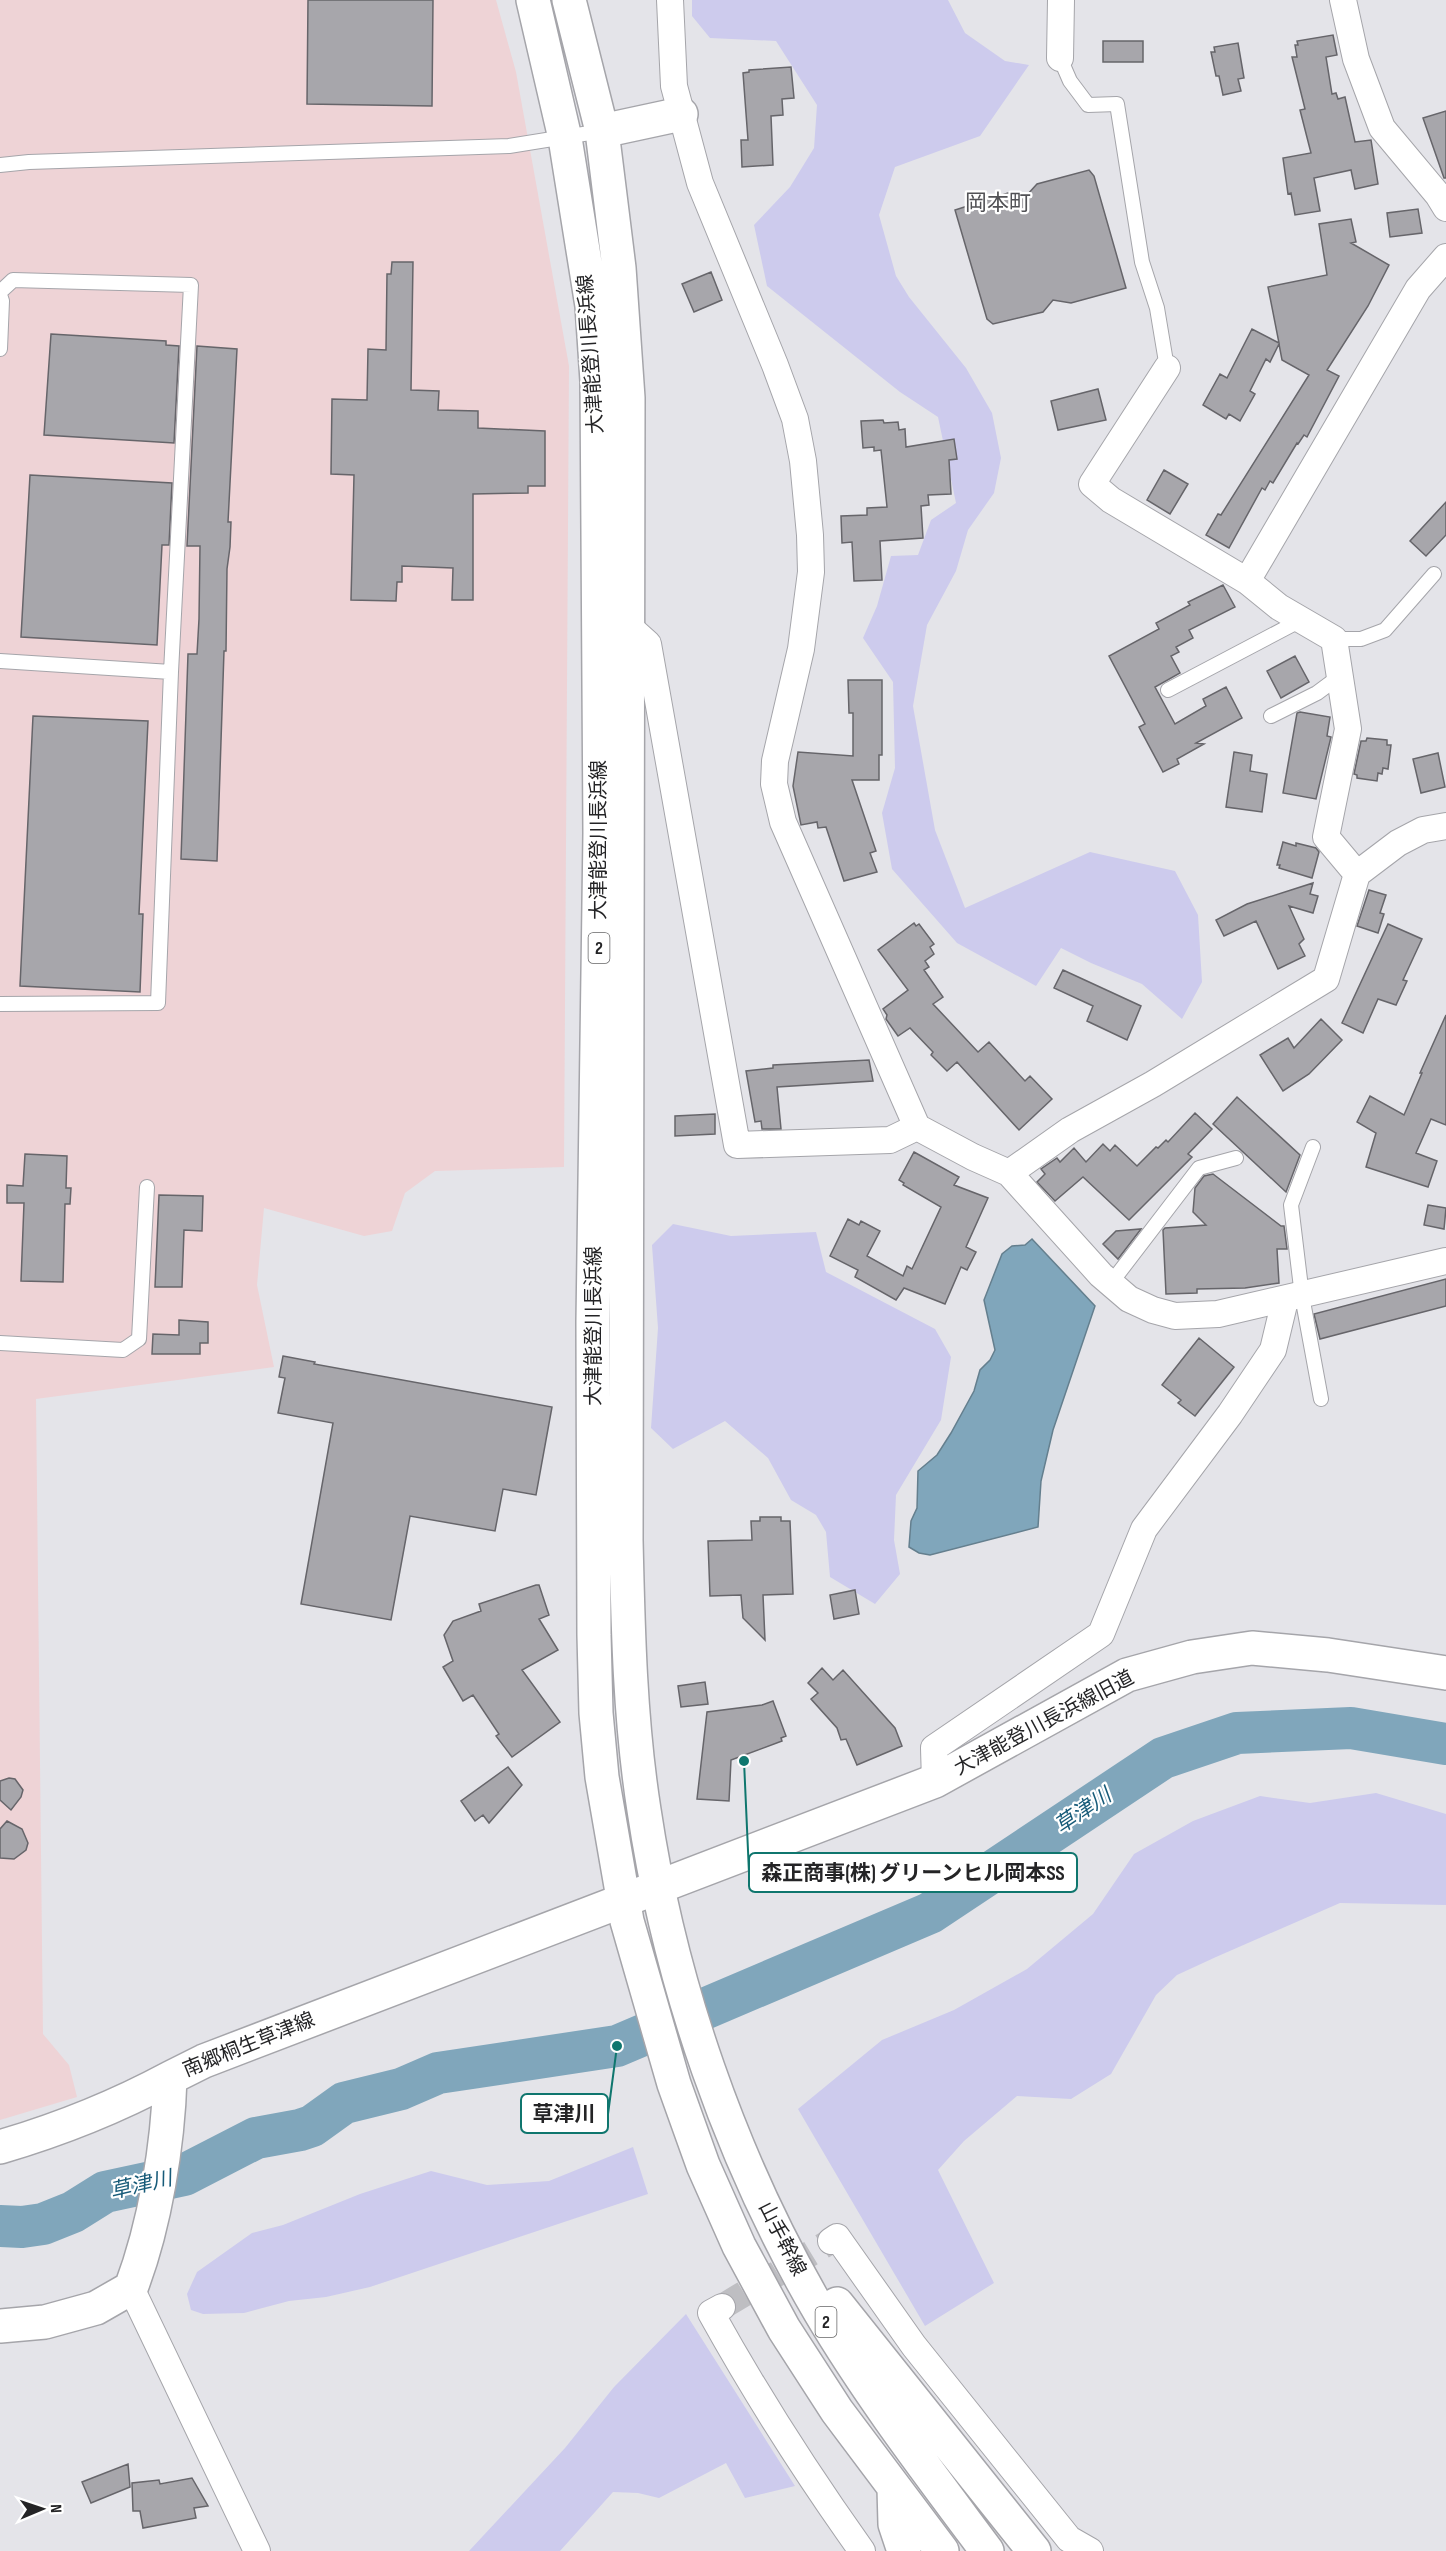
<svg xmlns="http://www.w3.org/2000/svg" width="1446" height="2551" font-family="'Sofia Sans Condensed','Noto Sans JP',sans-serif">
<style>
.industrial{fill:#eed3d6}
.green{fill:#cdcbed}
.water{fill:#80a6bb;stroke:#647f8e;stroke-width:1.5}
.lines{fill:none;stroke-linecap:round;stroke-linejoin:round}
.river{stroke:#80a6bb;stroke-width:42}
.building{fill:#a7a6ab;stroke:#66656a;stroke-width:1.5}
.street-tunnel{stroke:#bebec2;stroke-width:26;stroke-dasharray:26 13;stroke-linecap:butt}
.lane-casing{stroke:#a5a5aa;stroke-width:16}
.street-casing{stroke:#a5a5aa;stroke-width:28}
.secondary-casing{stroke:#a5a5aa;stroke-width:36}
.primary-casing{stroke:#a5a5aa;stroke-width:36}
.lane{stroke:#fff;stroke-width:14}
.street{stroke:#fff;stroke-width:26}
.secondary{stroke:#fff;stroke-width:33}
.primary{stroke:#fff;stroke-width:33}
.labels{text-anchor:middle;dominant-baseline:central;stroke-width:4.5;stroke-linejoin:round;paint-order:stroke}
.shield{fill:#fff;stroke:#666667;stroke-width:1.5}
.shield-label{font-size:18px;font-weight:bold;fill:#242426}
.street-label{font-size:20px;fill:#242426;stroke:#fff}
.water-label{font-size:21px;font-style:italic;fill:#175b79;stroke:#fff}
.quarter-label{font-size:22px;fill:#525256;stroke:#fff}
.leader{fill:none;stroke:#0f766e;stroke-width:2}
.callout-dot{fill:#0f766e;stroke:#fff;stroke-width:2}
.callout{fill:#fff;stroke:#0f766e;stroke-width:2}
.callout-label{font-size:21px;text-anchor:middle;font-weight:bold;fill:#242426}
</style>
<rect width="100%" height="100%" fill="#e4e4e9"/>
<path class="industrial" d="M 0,0 L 496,0 L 516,72 L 569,366 L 564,1167 L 435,1171 L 405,1193 L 392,1231 L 364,1236 L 264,1208 L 257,1285 L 274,1367 L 36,1399 L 43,2034 L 69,2065 L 77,2097 L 0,2120 Z"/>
<path class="green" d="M 692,0 L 948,0 L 965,33 L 1005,61 L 1029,65 L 980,136 L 895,167 L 879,215 L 896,276 L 909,297 L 966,368 L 992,413 L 1001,458 L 994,493 L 968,530 L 956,571 L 927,625 L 913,706 L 935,830 L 965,908 L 1090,852 L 1175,871 L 1198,915 L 1202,982 L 1182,1019 L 1142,984 L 1091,963 L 1061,948 L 1036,986 L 957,943 L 892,869 L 882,813 L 895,768 L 893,682 L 863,638 L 877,606 L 891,556 L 918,555 L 931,520 L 956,503 L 938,417 L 900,392 L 767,286 L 754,225 L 790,187 L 814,148 L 817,105 L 776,41 L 710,38 L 692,16 Z
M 673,1224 L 731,1236 L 816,1232 L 826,1272 L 935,1329 L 951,1357 L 941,1420 L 896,1495 L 894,1540 L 900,1574 L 875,1604 L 830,1577 L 826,1532 L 816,1515 L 791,1500 L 768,1458 L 725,1421 L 673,1449 L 651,1428 L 658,1328 L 652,1245 Z
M 1376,1793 L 1446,1814 L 1446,1905 L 1340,1903 L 1216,1957 L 1177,1975 L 1156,1995 L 1111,2074 L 1071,2099 L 1017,2096 L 964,2141 L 938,2170 L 994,2283 L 925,2326 L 798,2109 L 882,2040 L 954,2010 L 1027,1969 L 1093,1914 L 1134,1854 L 1193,1821 L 1260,1796 L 1310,1803 Z
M 633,2147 L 648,2194 L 370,2287 L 326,2297 L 289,2301 L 244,2313 L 203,2314 L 191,2310 L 187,2294 L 197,2272 L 252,2233 L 283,2225 L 360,2194 L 431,2171 L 487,2185 L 549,2181 Z
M 686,2314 L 795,2486 L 745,2498 L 726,2463 L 659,2498 L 638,2493 L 613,2492 L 560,2551 L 469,2551 L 565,2448 L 614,2387 Z"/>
<path class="water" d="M 1032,1239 L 1095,1306 L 1053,1430 L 1041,1481 L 1038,1527 L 930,1555 L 919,1553 L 909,1547 L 911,1521 L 917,1508 L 918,1471 L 937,1455 L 951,1433 L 974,1391 L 980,1370 L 990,1360 L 995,1350 L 984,1300 L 1002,1254 L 1012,1246 L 1025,1245 Z"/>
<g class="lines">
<path class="river" d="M 0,2226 L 22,2227 L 43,2224 L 73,2212 L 105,2192 L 184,2175 L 256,2138 L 300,2130 L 312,2126 L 344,2103 L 401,2089 L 438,2073 L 617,2046 L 930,1913 L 1163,1758 L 1237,1733 L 1351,1728 L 1446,1744"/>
</g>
<path class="building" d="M 308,0 L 433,0 L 432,106 L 307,104 Z
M 1333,35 L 1337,55 L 1326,57 L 1332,94 L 1336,93 L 1338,99 L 1345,97 L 1355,142 L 1371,140 L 1378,184 L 1355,189 L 1351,170 L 1314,178 L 1320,211 L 1295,215 L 1291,193 L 1288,194 L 1283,158 L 1311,153 L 1300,110 L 1305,109 L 1292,57 L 1297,57 L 1295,45 L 1298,45 L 1297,41 Z
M 1103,41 L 1143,41 L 1143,62 L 1103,62 Z
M 1238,43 L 1244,78 L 1238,79 L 1241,91 L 1223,95 L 1219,76 L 1216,76 L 1211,52 L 1215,52 L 1214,47 Z
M 791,67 L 794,98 L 782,99 L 783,115 L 771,116 L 773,165 L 742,167 L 741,140 L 748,140 L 743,73 L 749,72 L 749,70 Z
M 1446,111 L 1446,178 L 1444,178 L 1423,118 Z
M 1089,170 L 1094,176 L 1126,288 L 1071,303 L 1053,300 L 1043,312 L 993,324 L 987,319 L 955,210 L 1008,193 L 1027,195 L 1037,184 Z
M 1418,209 L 1422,233 L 1390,237 L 1387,213 Z
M 1351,219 L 1356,242 L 1351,243 L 1389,265 L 1368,306 L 1327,370 L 1339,376 L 1307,437 L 1304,435 L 1298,444 L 1297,443 L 1273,483 L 1270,481 L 1265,490 L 1262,488 L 1229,548 L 1206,535 L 1218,514 L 1221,515 L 1309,375 L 1282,360 L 1279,344 L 1270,362 L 1266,359 L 1250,391 L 1255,394 L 1240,421 L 1229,414 L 1226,419 L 1203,405 L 1220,374 L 1227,378 L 1252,329 L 1279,343 L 1268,287 L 1327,275 L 1319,224 Z
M 392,262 L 413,262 L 411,390 L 439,391 L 438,410 L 478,411 L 478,428 L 545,431 L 545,486 L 528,486 L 528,493 L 473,494 L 473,600 L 452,600 L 453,568 L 402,566 L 402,582 L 397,582 L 396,601 L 351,600 L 354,475 L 331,474 L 332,399 L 367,400 L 368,349 L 386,350 L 387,274 L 391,274 Z
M 711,272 L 722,300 L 694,312 L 682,284 Z
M 51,334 L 166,341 L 166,345 L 179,346 L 174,443 L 44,435 Z
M 197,346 L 237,349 L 228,522 L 231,522 L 230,547 L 227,569 L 226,651 L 224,651 L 217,861 L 181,859 L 188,654 L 197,654 L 199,619 L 200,546 L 187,546 Z
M 1098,389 L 1106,420 L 1058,430 L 1051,401 Z
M 883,420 L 884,423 L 898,422 L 899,430 L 905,429 L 906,447 L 954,439 L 957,459 L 949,460 L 951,494 L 928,495 L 929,505 L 921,506 L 923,538 L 880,541 L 882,580 L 854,581 L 852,542 L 842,543 L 841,516 L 867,515 L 867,508 L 887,507 L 881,450 L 874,451 L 874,447 L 863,448 L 861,421 Z
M 1164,470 L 1188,484 L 1170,514 L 1147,500 Z
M 30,475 L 172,483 L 169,545 L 162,545 L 157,645 L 21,637 Z
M 1446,502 L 1446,535 L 1426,556 L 1410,541 Z
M 1223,585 L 1235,607 L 1189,630 L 1193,638 L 1176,647 L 1179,652 L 1171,656 L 1180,673 L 1155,687 L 1175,724 L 1206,706 L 1203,699 L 1226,687 L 1242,718 L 1196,743 L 1204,744 L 1177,759 L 1179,764 L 1163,772 L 1139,727 L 1145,724 L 1109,656 L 1159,629 L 1156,623 L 1190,605 L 1188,602 Z
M 1295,656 L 1309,682 L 1281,698 L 1267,671 Z
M 848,680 L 882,680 L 882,755 L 879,755 L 879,780 L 852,780 L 876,851 L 870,853 L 877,872 L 844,881 L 826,827 L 818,828 L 817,822 L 801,825 L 793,786 L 798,752 L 853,756 L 853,713 L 849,713 Z
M 1300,712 L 1330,717 L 1327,736 L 1331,737 L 1316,799 L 1283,793 L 1297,713 Z
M 33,716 L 148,721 L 139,914 L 143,914 L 140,992 L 20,986 Z
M 1367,738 L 1387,740 L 1387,745 L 1391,745 L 1388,769 L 1383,768 L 1382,774 L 1378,773 L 1377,781 L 1357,778 L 1357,775 L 1354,774 L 1361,741 L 1366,741 Z
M 1234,752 L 1252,755 L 1250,771 L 1267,774 L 1262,812 L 1226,807 Z
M 1438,753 L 1445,787 L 1421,793 L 1413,759 Z
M 1283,842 L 1296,846 L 1296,843 L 1316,848 L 1319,852 L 1312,878 L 1279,868 L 1280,865 L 1277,865 Z
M 1313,883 L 1310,894 L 1318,896 L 1313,913 L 1289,906 L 1304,939 L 1299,944 L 1305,956 L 1278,969 L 1256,921 L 1224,936 L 1216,920 L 1247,904 Z
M 1369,890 L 1386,895 L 1380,913 L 1384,914 L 1378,933 L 1357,926 Z
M 914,923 L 916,926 L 919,924 L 934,944 L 930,947 L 934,954 L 925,961 L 929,967 L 924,970 L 943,997 L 933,1004 L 978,1052 L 989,1042 L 1025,1081 L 1030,1076 L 1052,1099 L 1019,1130 L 957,1062 L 947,1071 L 931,1055 L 933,1052 L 910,1028 L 898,1036 L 886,1019 L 887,1015 L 883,1009 L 908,990 L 878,950 Z
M 1388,924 L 1422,939 L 1403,980 L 1407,981 L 1396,1005 L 1378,999 L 1363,1033 L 1342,1023 Z
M 1063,970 L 1141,1006 L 1127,1040 L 1087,1021 L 1093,1006 L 1054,988 Z
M 1446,1015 L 1446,1125 L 1431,1119 L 1416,1153 L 1437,1161 L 1428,1187 L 1366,1167 L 1376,1133 L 1357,1122 L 1370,1096 L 1404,1115 L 1422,1073 L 1420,1073 Z
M 1321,1019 L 1342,1040 L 1309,1074 L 1283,1091 L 1260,1055 L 1288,1038 L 1294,1048 Z
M 869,1060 L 873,1081 L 777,1087 L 781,1129 L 762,1129 L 761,1121 L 755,1122 L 746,1071 L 773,1068 L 773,1065 Z
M 1237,1097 L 1300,1155 L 1286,1192 L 1213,1124 Z
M 1195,1113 L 1212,1129 L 1188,1154 L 1192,1157 L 1129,1220 L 1083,1177 L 1055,1201 L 1037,1182 L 1045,1174 L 1041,1169 L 1057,1158 L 1060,1162 L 1074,1148 L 1086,1162 L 1103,1144 L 1110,1151 L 1115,1145 L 1137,1166 L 1156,1147 L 1158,1148 L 1166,1140 L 1168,1142 Z
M 715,1114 L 715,1134 L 675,1136 L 675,1116 Z
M 914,1152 L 959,1177 L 954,1185 L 988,1198 L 966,1247 L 976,1252 L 967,1270 L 961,1267 L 945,1304 L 904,1288 L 896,1300 L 855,1277 L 858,1270 L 830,1256 L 848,1219 L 859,1225 L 861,1221 L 880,1231 L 867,1256 L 903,1276 L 907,1266 L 912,1269 L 941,1207 L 903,1185 L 904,1183 L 899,1180 Z
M 25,1154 L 67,1156 L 66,1188 L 71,1188 L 70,1204 L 65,1204 L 63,1282 L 21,1281 L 24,1203 L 7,1203 L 7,1185 L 23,1186 Z
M 1213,1174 L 1281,1226 L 1284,1226 L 1287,1249 L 1277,1249 L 1279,1283 L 1245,1288 L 1197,1289 L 1197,1293 L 1166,1294 L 1163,1230 L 1165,1228 L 1206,1225 L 1193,1212 L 1195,1188 L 1204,1176 Z
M 159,1195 L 203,1196 L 202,1231 L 184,1230 L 182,1287 L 155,1287 Z
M 1428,1205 L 1446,1208 L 1444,1229 L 1424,1225 Z
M 1141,1229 L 1118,1259 L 1103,1244 L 1116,1231 Z
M 1446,1279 L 1446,1306 L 1320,1339 L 1314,1314 Z
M 179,1320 L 208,1322 L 208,1343 L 200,1343 L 200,1354 L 152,1354 L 153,1334 L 179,1335 Z
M 1199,1338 L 1234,1367 L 1195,1416 L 1178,1403 L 1181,1400 L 1162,1385 Z
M 283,1356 L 315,1362 L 314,1364 L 552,1407 L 536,1495 L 503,1489 L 495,1531 L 410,1516 L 391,1620 L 301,1604 L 333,1423 L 278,1413 L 285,1378 L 279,1377 Z
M 760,1517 L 781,1517 L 781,1521 L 790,1521 L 793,1594 L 763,1595 L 765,1640 L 743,1618 L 741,1595 L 710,1596 L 708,1541 L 752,1540 L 751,1521 L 760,1521 Z
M 536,1585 L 539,1585 L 549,1615 L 539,1619 L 558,1650 L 522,1670 L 560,1722 L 512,1757 L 496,1736 L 499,1734 L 473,1695 L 463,1701 L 443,1667 L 453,1661 L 444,1635 L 453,1621 L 481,1611 L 479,1604 Z
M 855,1590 L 859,1614 L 834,1619 L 830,1595 Z
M 822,1668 L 833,1680 L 843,1670 L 895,1728 L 902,1746 L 857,1765 L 846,1739 L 841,1740 L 837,1728 L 811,1699 L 818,1693 L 808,1683 Z
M 705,1682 L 708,1704 L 681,1707 L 678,1686 Z
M 773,1701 L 786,1736 L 781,1738 L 782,1741 L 731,1760 L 729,1801 L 697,1799 L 707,1712 L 762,1705 Z
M 508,1767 L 522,1785 L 489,1823 L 483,1815 L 475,1821 L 461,1801 Z
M 9,1778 L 15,1779 L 23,1790 L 21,1797 L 11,1810 L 0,1800 L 0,1781 Z
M 7,1821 L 22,1829 L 28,1843 L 26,1850 L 14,1859 L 0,1858 L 0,1829 Z
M 128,2464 L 130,2487 L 91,2503 L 82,2482 Z
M 192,2478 L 208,2506 L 194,2508 L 196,2518 L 143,2528 L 140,2511 L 133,2511 L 132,2483 L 159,2480 L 160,2484 Z"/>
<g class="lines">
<path class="street-tunnel" d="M 722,2307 L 831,2241"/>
<defs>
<path id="lane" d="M 1060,58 L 1070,81 L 1088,105 L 1117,104 L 1142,262 L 1157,308 L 1167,368
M 0,165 L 29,162 L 509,146 L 602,131
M 0,292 L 13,280 L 191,285 L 171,672 L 158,1003 L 0,1004
M 0,295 L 2,301 L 0,349
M 1334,639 L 1361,639 L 1385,630 L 1434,574
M 0,661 L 171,672
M 1168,690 L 1301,620
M 1271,716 L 1317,693 L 1340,676
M 1313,1147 L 1291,1205 L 1302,1296 L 1321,1399
M 1111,1283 L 1199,1168 L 1236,1158
M 0,1343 L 123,1350 L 139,1339 L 147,1187"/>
<path id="street" d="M 670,0 L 674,86 L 700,183 L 775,365 L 795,419 L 803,461 L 810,535 L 811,572 L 801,649 L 775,761 L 774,784 L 783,822 L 917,1127 L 973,1157 L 1009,1173 L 1101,1275 L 1129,1299 L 1153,1310 L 1175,1316 L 1218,1314 L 1446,1261
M 1343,0 L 1356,59 L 1382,128 L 1438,195 L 1446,208
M 1060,58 L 1061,0
M 1167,368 L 1092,484 L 1111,500 L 1247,581
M 628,626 L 648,644 L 737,1145 L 890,1140 L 917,1127
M 1357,874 L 1326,837 L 1348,729 L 1334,639 L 1279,607 L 1247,581 L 1418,289 L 1446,257
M 1009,1173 L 1070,1130 L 1153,1084 L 1326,979 L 1357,874 L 1398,843 L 1423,830 L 1446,826
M 935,1781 L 934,1748 L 1101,1634 L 1144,1529 L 1230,1414 L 1273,1350 L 1285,1300
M 831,2241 L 837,2237 L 914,2346 L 1069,2539 L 1090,2551
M 131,2288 L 257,2551
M 722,2307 L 711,2313 C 757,2396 807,2474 862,2551"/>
<path id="secondary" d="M 602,131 L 681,114
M 0,2147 C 58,2130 116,2107 170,2078
M 0,2326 L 45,2322 L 96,2308 L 131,2288 C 155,2225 168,2145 170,2078 L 204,2061 L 935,1781 L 1127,1675 L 1192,1657 L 1252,1648 L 1328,1655 L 1446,1673"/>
<path id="primary" d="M 533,0 L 565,138 L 592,306 L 597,381 L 600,833 L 593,1322 L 594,1635 L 596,1713 L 602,1777 L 627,1921 L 674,2084 L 703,2165 L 739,2246 L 784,2329 L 837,2411 L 942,2551
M 569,0 L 602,131 L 619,268 L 628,398 L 626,1540 C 628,1630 630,1721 644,1810 C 670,1984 731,2160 820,2312 C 869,2395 929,2473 987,2551
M 837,2304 L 1034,2551
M 894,2488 L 895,2524 L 904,2551"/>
</defs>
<use href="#lane" class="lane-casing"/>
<use href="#street" class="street-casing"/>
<use href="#secondary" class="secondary-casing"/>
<use href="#primary" class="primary-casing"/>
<use href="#lane" class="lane"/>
<use href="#street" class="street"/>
<use href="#secondary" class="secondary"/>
<use href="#primary" class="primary"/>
</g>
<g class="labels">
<g class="shield">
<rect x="588.5" y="933" width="21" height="30" rx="4.5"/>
<rect x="815.5" y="2307" width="21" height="30" rx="4.5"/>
</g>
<g class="shield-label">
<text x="599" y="948">2</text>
<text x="826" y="2322">2</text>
</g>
<g class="street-label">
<text transform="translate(591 354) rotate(-94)">大津能登川長浜線</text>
<text transform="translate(599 840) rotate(-90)">大津能登川長浜線</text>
<text transform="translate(594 1326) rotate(-90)">大津能登川長浜線</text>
<text transform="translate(1044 1723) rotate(-28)">大津能登川長浜線旧道</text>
<text transform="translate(249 2045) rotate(-22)">南郷桐生草津線</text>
<text transform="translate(782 2239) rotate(63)">山手幹線</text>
</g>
<g class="water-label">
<text transform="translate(1083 1811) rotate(-34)">草津川</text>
<text transform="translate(141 2185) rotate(-13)">草津川</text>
</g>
<g class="quarter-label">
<text x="998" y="203">岡本町</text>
</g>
</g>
<path class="leader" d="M744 1761L749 1873M617 2046L608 2114"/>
<g class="callout-dot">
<circle cx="744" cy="1761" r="6"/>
<circle cx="617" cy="2046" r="6"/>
</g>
<g class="callout">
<rect x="749" y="1853" width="328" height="39" rx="6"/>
<rect x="521" y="2094" width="87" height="39" rx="6"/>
</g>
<g class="callout-label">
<text x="913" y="1880">森正商事(株) グリーンヒル岡本SS</text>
<text x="564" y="2121">草津川</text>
</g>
<g transform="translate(42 2509) rotate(88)" stroke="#ffffff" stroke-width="4.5" paint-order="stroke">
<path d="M0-4.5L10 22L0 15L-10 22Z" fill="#242426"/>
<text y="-9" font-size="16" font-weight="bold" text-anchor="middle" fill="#242426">N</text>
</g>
</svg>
